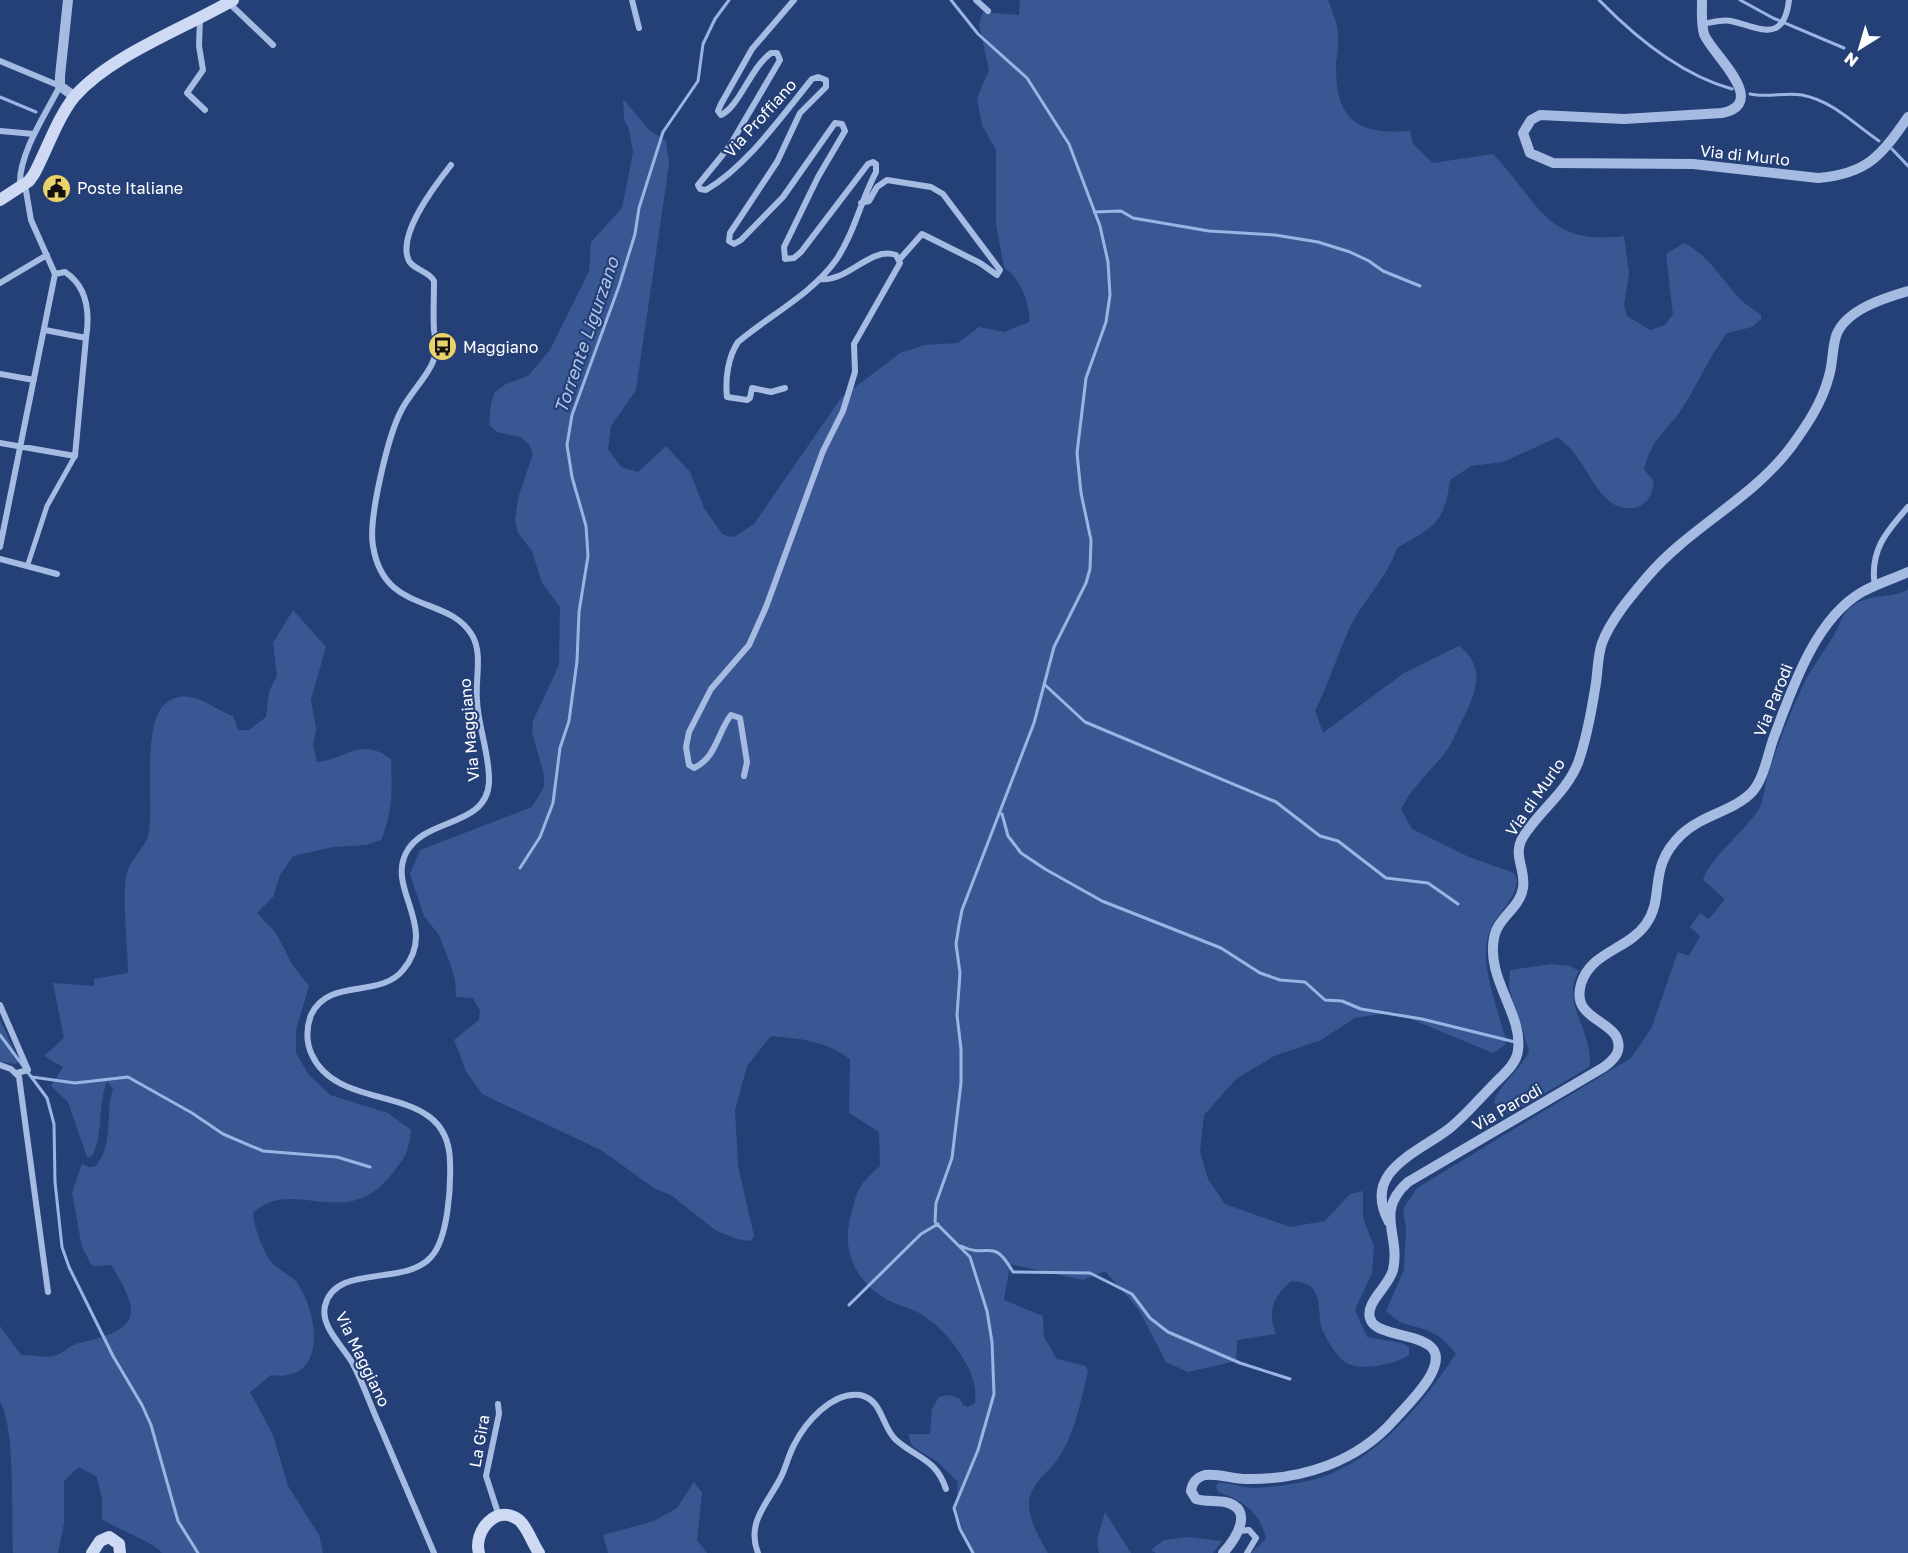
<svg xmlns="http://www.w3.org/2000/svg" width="1908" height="1553" font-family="'Golos Text',sans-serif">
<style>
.green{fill:#395893}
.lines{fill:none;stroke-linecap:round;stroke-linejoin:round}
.stream{stroke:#9ab5e3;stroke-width:3}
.pedestrian{stroke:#a6bbe2;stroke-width:5}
.minor{stroke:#a6bbe2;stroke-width:6}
.tertiary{stroke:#a6bbe2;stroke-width:10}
.secondary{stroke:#cedaf3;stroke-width:12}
.labels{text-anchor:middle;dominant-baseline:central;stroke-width:4.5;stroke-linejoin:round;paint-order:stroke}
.street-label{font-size:16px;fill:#fff;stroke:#254076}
.poi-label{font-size:16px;fill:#fff;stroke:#254076;text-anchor:start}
.water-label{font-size:18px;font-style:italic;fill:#b1c5ea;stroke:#254076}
</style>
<rect width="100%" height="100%" fill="#254076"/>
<path class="green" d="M 1020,0 L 1328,0 C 1332,11 1338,24 1338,36 C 1339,45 1337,55 1336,64 C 1335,121 1358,135 1410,131 L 1413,144 L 1433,163 L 1493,154 C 1540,203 1545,246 1624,236 L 1629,274 L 1624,305 L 1627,316 L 1650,330 L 1665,325 L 1673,314 L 1666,254 L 1684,243 C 1709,256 1720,277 1738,297 C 1744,304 1754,309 1761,315 L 1761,319 L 1752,327 L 1727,333 C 1709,357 1698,384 1681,410 C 1665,433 1652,438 1644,469 L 1654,482 C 1652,494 1649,503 1637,507 C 1604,516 1591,473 1574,453 C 1570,447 1563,442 1558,437 L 1503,462 L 1471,466 L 1450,480 C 1444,525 1434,526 1397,548 C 1387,578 1363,600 1349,629 C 1337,656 1329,683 1315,711 L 1323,733 L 1404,673 L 1459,646 C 1489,668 1474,697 1460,725 C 1455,734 1451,746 1444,754 C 1429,773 1412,787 1401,809 L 1412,829 L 1469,857 L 1514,873 L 1517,880 C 1516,899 1499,911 1491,928 C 1476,957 1498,1010 1506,1040 L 1505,1045 L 1493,1053 L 1394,1012 L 1355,1018 L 1321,1040 L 1274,1056 L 1236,1079 L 1204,1115 L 1200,1152 L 1208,1179 L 1225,1204 L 1290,1227 L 1325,1221 L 1350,1194 L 1363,1191 L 1363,1218 L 1374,1247 L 1372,1273 L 1355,1310 L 1367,1337 L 1402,1343 L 1409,1347 L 1409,1355 C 1395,1364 1368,1370 1351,1365 C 1339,1362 1327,1340 1322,1329 C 1318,1318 1321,1303 1315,1292 C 1311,1283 1301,1282 1291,1281 C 1273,1297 1267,1311 1276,1334 L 1237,1340 L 1236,1361 L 1188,1372 L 1166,1362 L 1139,1310 L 1105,1271 L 1083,1280 L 1010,1264 L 1004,1300 L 1043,1316 L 1044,1337 L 1057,1359 L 1086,1366 L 1088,1371 C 1081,1400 1075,1434 1058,1459 C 1049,1471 1035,1481 1030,1496 C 1025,1514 1039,1538 1048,1553 L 971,1553 L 956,1511 L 958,1482 L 939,1463 L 912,1446 L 908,1434 L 930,1434 L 932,1409 L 939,1397 L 949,1395 L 959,1398 L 963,1405 L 968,1407 L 975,1403 C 977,1389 972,1372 964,1360 C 953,1341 940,1326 921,1314 C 909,1307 894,1305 883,1297 C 856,1280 842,1251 850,1219 C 858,1188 856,1188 880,1166 L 879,1132 L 849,1113 L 850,1059 C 824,1040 801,1039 771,1036 L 747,1066 L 735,1110 L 738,1166 L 754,1236 L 751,1241 L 737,1239 L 715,1230 L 671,1195 L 654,1188 L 601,1150 L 482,1094 L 466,1071 L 454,1040 L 479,1020 L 480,1011 L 473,998 L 456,997 L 455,980 L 450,963 L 439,935 L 424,916 L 410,874 L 420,850 L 532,807 L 544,787 L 544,775 L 532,732 L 533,721 L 559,665 L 560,607 L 542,583 L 532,551 L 518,533 L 515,520 L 518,498 L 533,454 L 529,444 L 520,437 L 497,432 L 489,425 L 491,403 L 495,392 L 506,384 L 528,376 L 550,350 L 589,271 L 591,242 L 622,208 L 633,152 L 629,129 L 624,119 L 623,99 L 650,131 L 666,141 L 669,164 L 636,390 L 611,426 L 608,449 L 621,467 L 638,472 L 666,446 L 690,472 L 704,508 L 723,535 L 734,537 L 754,524 L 841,398 L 900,353 L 925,345 L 958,343 L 979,327 L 1004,332 L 1029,322 C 1031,302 1019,278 1004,267 L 996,224 L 996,150 L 982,125 L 977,98 L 989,70 L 979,24 L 983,12 L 1019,15 Z
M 1908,589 L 1908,1553 L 1251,1553 L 1266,1539 C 1260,1511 1243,1501 1218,1492 L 1216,1486 L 1218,1483 C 1230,1482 1242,1488 1255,1488 C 1267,1488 1279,1486 1291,1484 C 1365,1476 1417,1411 1456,1354 C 1440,1333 1429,1330 1405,1324 C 1398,1322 1391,1315 1386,1311 L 1404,1270 L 1406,1230 L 1403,1209 L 1417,1188 L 1631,1058 L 1651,1029 L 1678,952 L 1689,956 L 1700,936 L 1690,927 L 1700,913 L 1709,919 L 1725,899 L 1703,880 C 1708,860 1746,830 1759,809 C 1764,801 1766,777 1771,765 C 1782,735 1793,704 1808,676 C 1816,662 1825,650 1833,637 C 1837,631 1839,623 1843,616 C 1861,589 1893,601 1908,589 Z
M 293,610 L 326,647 L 311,699 L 316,729 L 313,746 L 317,762 C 347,759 361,736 391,759 C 392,787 393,813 381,840 L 366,845 L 333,847 L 293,856 L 280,875 L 273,897 L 257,913 L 276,933 L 292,964 L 309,986 L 296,1030 L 296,1053 L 308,1074 L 330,1095 L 388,1113 L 411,1130 C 408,1154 406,1156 391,1175 C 345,1233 292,1175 253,1213 C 253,1224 263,1251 270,1260 C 276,1270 291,1274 298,1284 C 319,1317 327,1383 271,1375 L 250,1392 L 273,1435 L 288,1486 L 319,1535 L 323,1553 L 162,1553 C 153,1541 118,1530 102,1519 L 102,1499 L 97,1477 L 79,1467 L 64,1481 L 64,1523 L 58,1553 L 13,1553 C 11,1517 16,1429 0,1401 L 0,1326 L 21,1355 C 31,1355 44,1358 54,1356 C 63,1354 70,1345 79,1343 C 138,1330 144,1317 111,1265 L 92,1266 L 82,1247 L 72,1193 L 82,1164 L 89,1167 L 96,1166 C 114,1144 105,1114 113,1089 L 107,1081 C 97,1106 104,1139 91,1157 L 87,1157 L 68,1102 L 51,1086 L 63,1067 L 44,1056 L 64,1038 L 53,983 L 94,986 L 94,979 L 128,973 C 128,944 122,904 126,877 C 128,861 146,848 149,832 C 154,803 141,724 166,703 C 190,685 212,709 233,716 L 238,730 L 249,730 L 266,717 L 269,692 L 277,675 L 273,643 Z
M 1551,964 L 1570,966 L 1579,971 C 1559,1002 1596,1035 1589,1067 L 1510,1114 L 1500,1110 L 1494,1102 C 1501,1082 1520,1071 1529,1051 L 1509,988 L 1510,970 Z
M 0,1020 L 19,1061 L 16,1064 L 0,1062 Z
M 694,1482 L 702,1493 L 697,1540 L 707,1553 L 608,1553 L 603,1535 L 654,1521 L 677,1508 Z
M 1105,1512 L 1131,1553 L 1099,1553 L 1097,1540 Z
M 1188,1537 L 1222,1541 L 1213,1553 L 1156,1553 L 1151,1550 L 1164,1540 Z"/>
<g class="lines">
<path class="stream" d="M 951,0 L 978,34 L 1027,78 L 1069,144 L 1100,226 L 1108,262 L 1110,295 L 1106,322 L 1086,378 L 1077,453 L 1081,493 L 1091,540 L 1090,569 L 1086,583 L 1054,647 L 1034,723 L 962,910 L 959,925 L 956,944 L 960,973 L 957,1015 L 961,1049 L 961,1083 L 952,1158 L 936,1203 L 935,1222 L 970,1257 L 987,1311 L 992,1342 L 994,1394 L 978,1450 L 954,1508 L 960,1529 L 973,1553
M 1599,0 C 1635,37 1681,75 1732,89
M 1740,0 L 1773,18 L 1844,48
M 1750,94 C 1767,98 1785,92 1802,95 C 1833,101 1854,124 1879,141
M 0,97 L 36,112
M 1892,149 L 1908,166
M 1094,212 L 1121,211 L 1133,218 L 1209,231 L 1275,235 L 1318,242 L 1350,252 L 1369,261 L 1383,271 L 1420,286
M 1044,684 L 1085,722 L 1276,802 L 1320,836 L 1338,841 L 1386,878 L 1428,883 L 1458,904
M 1002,814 L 1008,836 L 1021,853 L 1045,869 L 1102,901 L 1221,948 L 1260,973 L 1280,980 L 1305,982 L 1325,1000 L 1342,1001 L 1361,1009 L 1422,1019 L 1515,1042
M 520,868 L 540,837 L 553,803 L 560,748 L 569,721 L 577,661 L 579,612 L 588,556 L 586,526 L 572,477 L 567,445 L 572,415 L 619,286 L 635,234 L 639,208 L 663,132 L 698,81 L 703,44 L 715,19 L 729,0
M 0,1035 L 47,1098 L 54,1124 L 55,1182 L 62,1247 L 69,1267 L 113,1356 L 142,1405 L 151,1425 L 178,1521 L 198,1553
M 32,1077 L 75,1083 L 128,1077 L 192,1113 L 223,1134 L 263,1151 L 337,1157 L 370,1167
M 961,1246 C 989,1260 992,1235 1013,1272 L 1090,1273 L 1132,1294 L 1150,1318 L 1168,1332 L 1240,1363 L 1290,1379
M 849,1305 L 921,1234 L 938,1224"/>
<path class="pedestrian" d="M 28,564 L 47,506 L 75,456"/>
<path class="minor" d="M 632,0 L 639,28
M 976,0 L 988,11
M 229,3 L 273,45
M 200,18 L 199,46 L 203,70 L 187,93 L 205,110
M 1702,24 C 1711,23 1722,19 1731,21 C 1758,27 1784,45 1789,0
M 0,61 L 60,86 C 46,113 18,155 20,186
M 0,131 L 34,134
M 861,203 L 869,201 L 877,187 L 887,180 L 931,187 L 943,194 L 1000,270 L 997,275 L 980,263 L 922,234 L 899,260
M 55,274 L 65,272 C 88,287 90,313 86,338
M 0,283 L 47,255
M 0,374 L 34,380
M 785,388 L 771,392 L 752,388 L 750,398 L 747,400 L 727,397 C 725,379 728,357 738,342 C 770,315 812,294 836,260 C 854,234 861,200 876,172 L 876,164 L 873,162 L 868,164 L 801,252 L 794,258 L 785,259 L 784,247 L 818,177 L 845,131 L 842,124 L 835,123 L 783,197 L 741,240 L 734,244 L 729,241 L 730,233 L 777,162 L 800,113 L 826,87 L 826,80 L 818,77 L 812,79 C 782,116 747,166 706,190 L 700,189 L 698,185 L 729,147 L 780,60 L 777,53 L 771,53 C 751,67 739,107 721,115 L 718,111 L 721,104 L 752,49 L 794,0
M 0,443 L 75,456 L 86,338 L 45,330
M 0,547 L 55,274 L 31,220 L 25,185
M 0,559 L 57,574
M 1875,587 C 1869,551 1886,532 1908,507
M 744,776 L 747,762 L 740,718 L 731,715 C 717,733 717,757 694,768 L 689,765 L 686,747 L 689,732 L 711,689 L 749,645 L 766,607 L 823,451 L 843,411 L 855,372 L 854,344 L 900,263 L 896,255 C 870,246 847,283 820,279
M 0,1005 L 28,1070 L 17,1073
M 0,1065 L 11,1069 L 19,1077 L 48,1292
M 498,1404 L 499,1414 L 486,1476 L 499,1516
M 1239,1531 L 1249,1530 L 1256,1538 L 1247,1553
M 434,1553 C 416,1510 397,1467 379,1424 C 370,1404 363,1383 353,1364 C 344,1347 320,1327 325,1306 C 335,1263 405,1287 431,1257 C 448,1239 451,1187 450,1162 C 449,1079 340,1116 312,1055 C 306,1043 306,1028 311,1015 C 328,977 380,999 403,970 C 439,927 387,890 406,853 C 424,817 487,828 489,782 C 490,755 478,727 477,700 C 475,680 483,653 472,635 C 447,594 384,615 373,546 C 368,519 388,436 401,411 C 409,394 432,372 435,355 C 437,347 435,338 434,330 C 433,314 434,297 434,281 C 429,271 414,270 409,261 C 396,235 436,184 451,165
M 758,1553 C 746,1523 767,1504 780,1479 C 786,1468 788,1456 794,1445 C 805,1423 832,1391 860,1395 C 883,1400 881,1426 896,1440 C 918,1459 936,1459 946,1489"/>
<path class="tertiary" d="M 68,0 L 60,76 L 60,86 L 75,97
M 1702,0 C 1702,11 1701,23 1704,34 C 1710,52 1771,103 1722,113 L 1624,119 L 1540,115 L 1531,120 L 1523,133 L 1530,153 L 1553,163 L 1693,164 L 1818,178 C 1867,174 1881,156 1908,117
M 1389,1222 C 1361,1171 1418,1153 1450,1128 C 1466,1115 1480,1098 1495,1083 C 1504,1074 1517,1063 1518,1050 C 1523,1014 1486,979 1494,938 C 1497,918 1520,908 1523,888 C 1526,869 1512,855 1523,837 C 1539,811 1566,793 1578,763 C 1586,740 1591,714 1595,689 C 1598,674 1597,658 1602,643 C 1611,619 1632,595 1648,576 C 1690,527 1752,499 1791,447 C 1807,425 1822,403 1829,376 C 1833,363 1832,349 1836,336 C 1845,310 1884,298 1908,291
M 1223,1553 C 1235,1540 1256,1509 1225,1502 C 1216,1500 1205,1502 1196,1499 L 1191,1491 C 1192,1483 1197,1477 1205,1475 C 1218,1473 1233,1479 1246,1479 C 1302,1480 1357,1462 1394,1420 C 1406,1406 1452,1364 1430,1346 C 1419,1337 1400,1336 1387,1331 C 1380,1329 1372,1326 1370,1318 C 1365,1303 1389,1286 1393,1270 C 1401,1235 1374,1212 1408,1182 L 1604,1067 C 1615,1059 1623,1050 1616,1036 C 1604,1018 1572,1016 1581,984 C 1591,951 1628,950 1646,924 C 1666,896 1646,868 1682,834 C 1702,815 1734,811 1752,792 C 1764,779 1768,753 1774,737 C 1792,689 1815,619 1862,592 C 1876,584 1893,579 1908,572"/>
<path class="secondary" d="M 0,200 L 29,181 L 34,174 C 47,150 57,118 75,96 C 111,55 185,28 233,0
M 92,1553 L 100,1541 L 109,1537 L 119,1544 L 120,1553
M 479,1553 C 473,1532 496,1503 519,1520 C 528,1528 532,1543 539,1553"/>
</g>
<defs>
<symbol id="civic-disc" viewBox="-11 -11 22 22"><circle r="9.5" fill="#ebd36b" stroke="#254076"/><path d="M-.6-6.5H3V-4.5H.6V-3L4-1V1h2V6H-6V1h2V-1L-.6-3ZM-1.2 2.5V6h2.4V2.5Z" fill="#111"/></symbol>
<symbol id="bus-disc" viewBox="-11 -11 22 22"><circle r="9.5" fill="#ebd36b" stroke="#254076"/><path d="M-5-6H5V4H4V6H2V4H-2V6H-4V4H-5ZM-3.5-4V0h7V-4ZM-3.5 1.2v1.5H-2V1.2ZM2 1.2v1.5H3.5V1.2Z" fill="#111"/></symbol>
</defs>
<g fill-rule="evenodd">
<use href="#civic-disc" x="40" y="172" width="33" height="33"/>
<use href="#bus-disc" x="426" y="330" width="33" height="33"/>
</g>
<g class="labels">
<g class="street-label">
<text transform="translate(760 118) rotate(-48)">Via Proffiano</text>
<text transform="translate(1745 155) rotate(6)">Via di Murlo</text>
<text transform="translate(1773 700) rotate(-68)">Via Parodi</text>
<text transform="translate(469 730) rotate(-95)">Via Maggiano</text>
<text transform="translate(1535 797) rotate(-55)">Via di Murlo</text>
<text transform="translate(1507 1107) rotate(-30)">Via Parodi</text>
<text transform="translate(363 1359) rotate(64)">Via Maggiano</text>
<text transform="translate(479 1441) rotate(-80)">La Gira</text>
</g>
<g class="poi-label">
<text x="77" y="188">Poste Italiane</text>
<text x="463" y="347">Maggiano</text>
</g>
<g class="water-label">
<text transform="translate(586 335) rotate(-71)">Torrente Ligurzano</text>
</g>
</g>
<g transform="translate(1860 48) rotate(217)" stroke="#254076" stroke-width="4.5" paint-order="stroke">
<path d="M0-4.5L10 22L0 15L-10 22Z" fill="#ffffff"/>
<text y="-9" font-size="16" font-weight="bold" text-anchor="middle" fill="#ffffff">N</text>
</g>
</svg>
